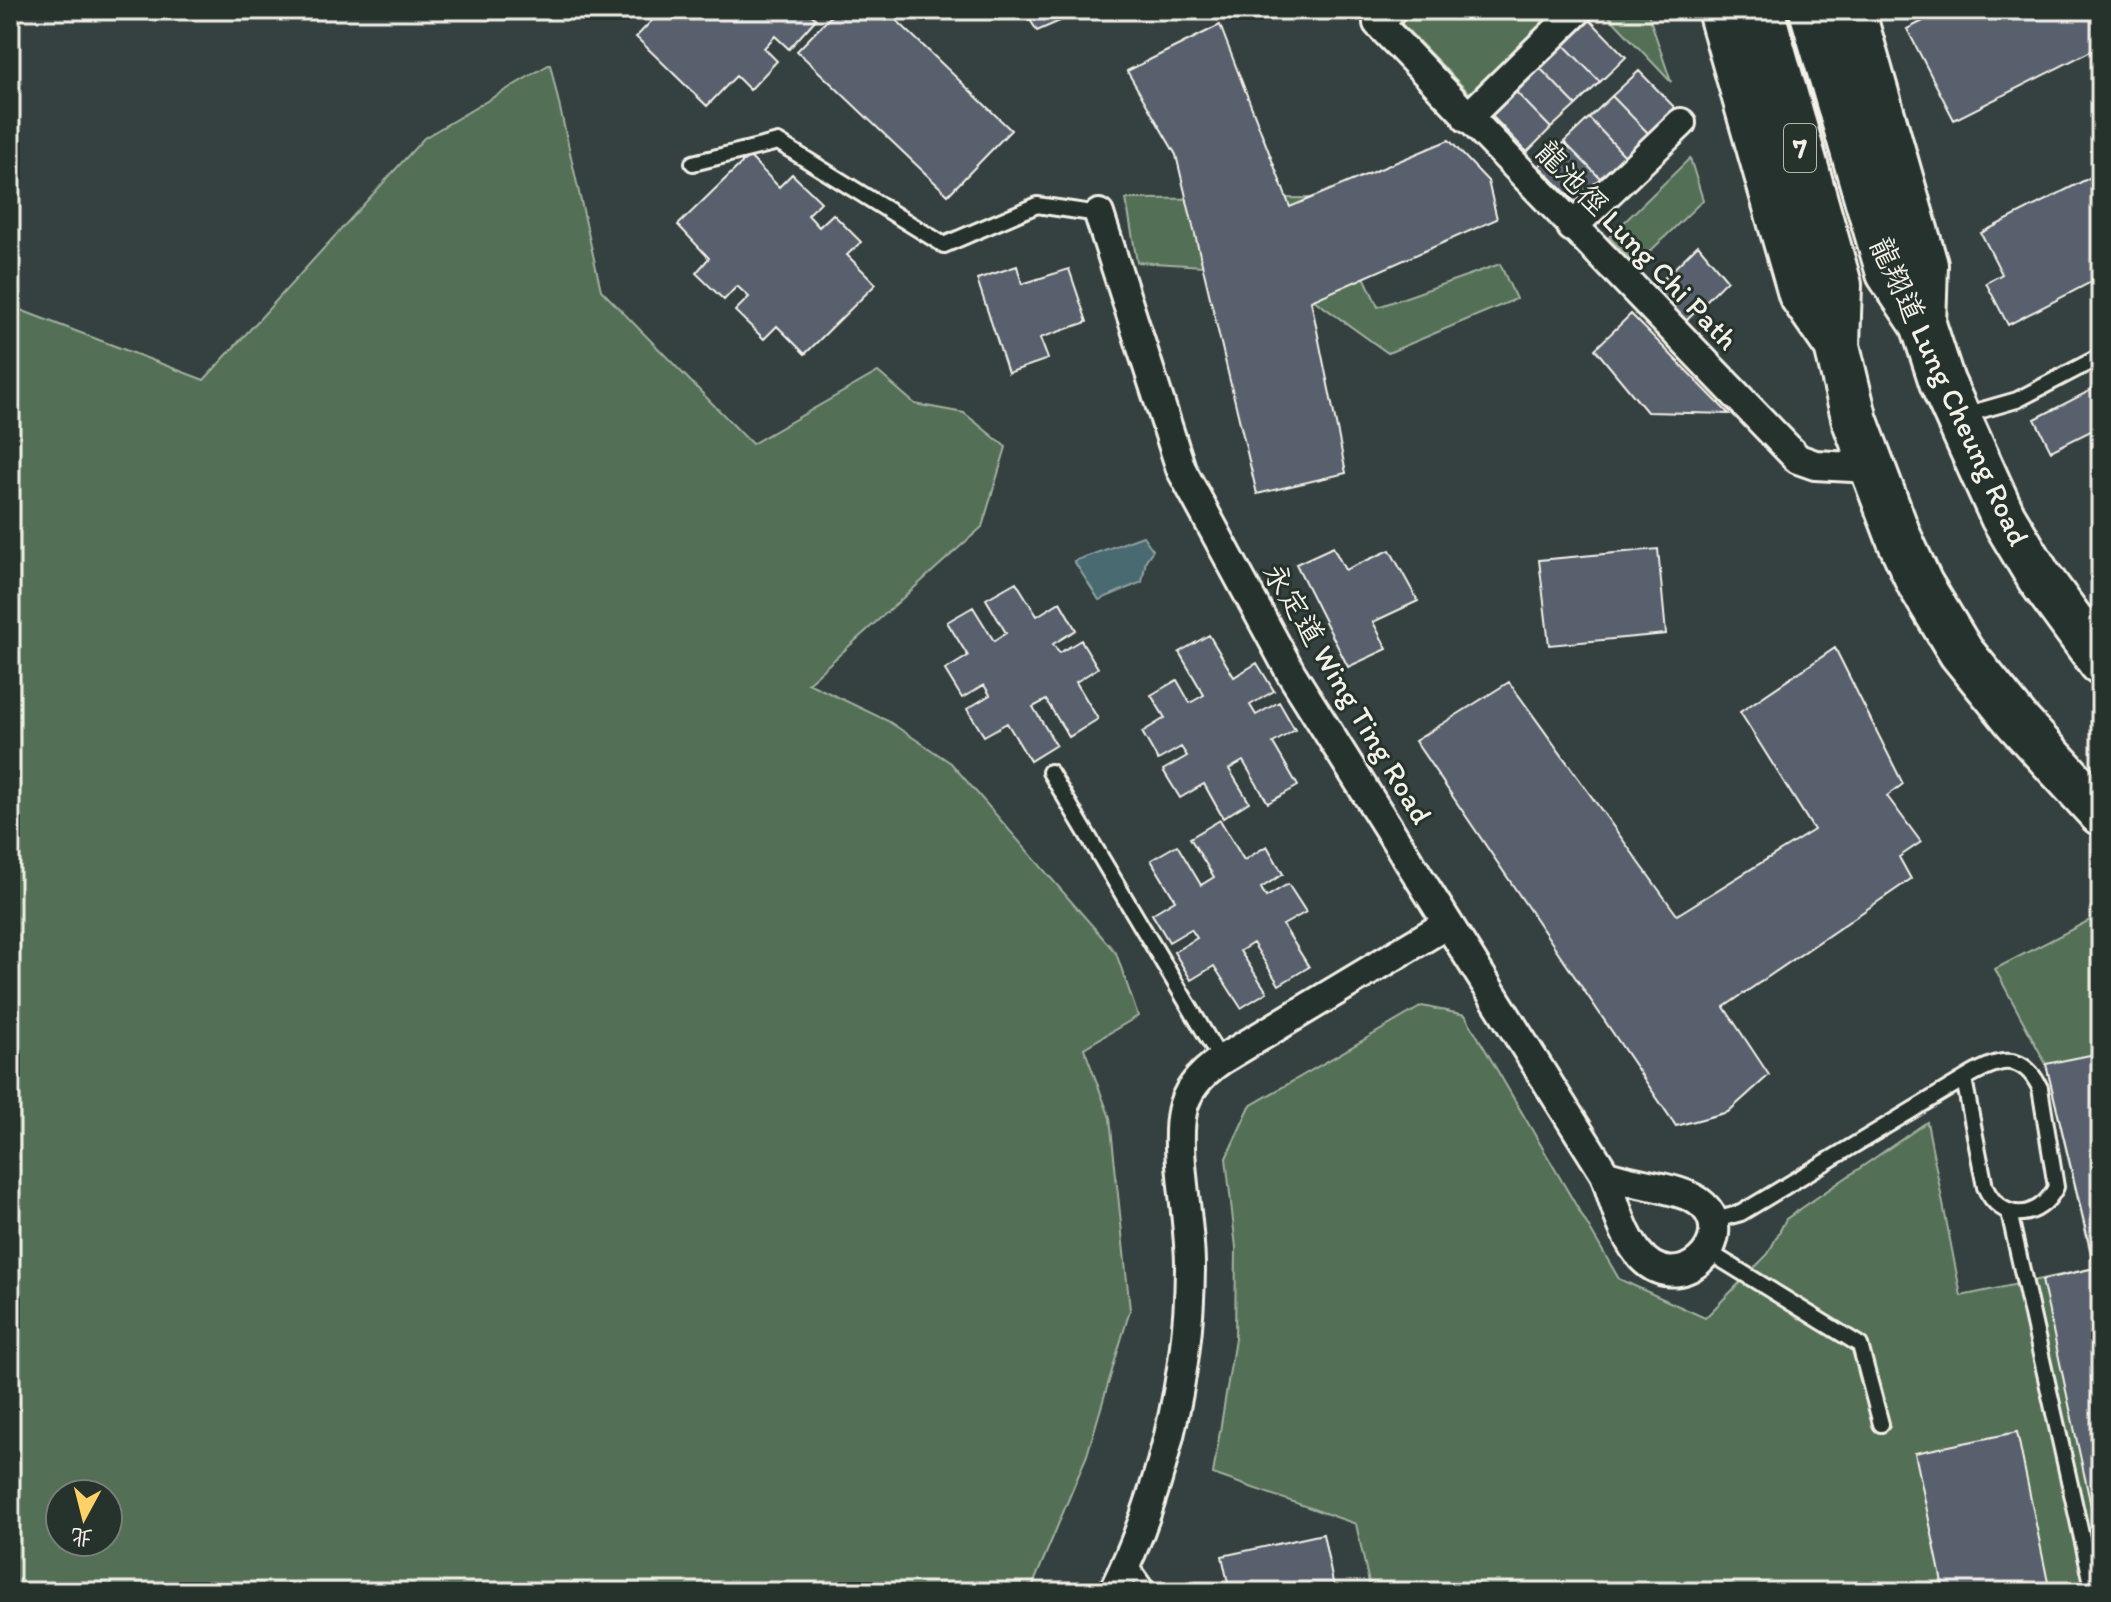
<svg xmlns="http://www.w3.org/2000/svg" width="2111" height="1602" font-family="Itim,'LXGW WenKai TC',sans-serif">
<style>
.green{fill:#526f57;stroke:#a3b0a0;stroke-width:2;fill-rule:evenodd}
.water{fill:#496b70;stroke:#8da1a0;stroke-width:2}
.building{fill:#58616e;stroke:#f4f1e8;stroke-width:2}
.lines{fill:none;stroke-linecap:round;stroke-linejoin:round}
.lane-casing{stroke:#f4f1e8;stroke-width:20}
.street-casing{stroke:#f4f1e8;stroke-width:34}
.highway-casing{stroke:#f4f1e8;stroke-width:50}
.lane{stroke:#26332d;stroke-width:14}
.street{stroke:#26332d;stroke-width:28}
.highway{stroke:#26332d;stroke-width:44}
.labels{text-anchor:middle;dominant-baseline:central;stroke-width:6;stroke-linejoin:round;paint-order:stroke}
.shield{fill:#26332d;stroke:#b6b8b0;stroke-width:2}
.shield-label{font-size:28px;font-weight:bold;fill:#f4f1e8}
.street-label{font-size:30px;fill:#f4f1e8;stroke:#26332d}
</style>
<rect width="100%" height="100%" fill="#354140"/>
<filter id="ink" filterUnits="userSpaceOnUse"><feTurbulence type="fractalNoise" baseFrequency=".0125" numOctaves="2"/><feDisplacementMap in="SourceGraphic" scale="16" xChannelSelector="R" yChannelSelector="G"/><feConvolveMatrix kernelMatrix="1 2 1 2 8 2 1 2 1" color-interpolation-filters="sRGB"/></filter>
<g filter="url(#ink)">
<path class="green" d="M 1412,10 L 1561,10 L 1472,96 L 1400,22 Z
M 1603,10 L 1647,10 L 1671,82 Z
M 550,64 L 601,290 L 752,444 L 878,372 L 915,404 L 964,413 L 1006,447 L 982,527 L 808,683 L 888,721 L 951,763 L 1116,953 L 1138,1016 L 1084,1048 L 1110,1118 L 1130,1310 L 1087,1455 L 1030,1592 L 10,1592 L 10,306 L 204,380 L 424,138 ZM 60,1494 L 108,1494 L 108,1542 L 60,1542 Z
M 1690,158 L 1703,200 L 1636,265 L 1609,237 Z
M 1328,198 L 1378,307 L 1500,264 L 1516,299 L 1388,353 L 1272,270 L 1137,262 L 1126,199 Z
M 2090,920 L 2101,930 L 2101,1592 L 1371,1592 L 1356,1524 L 1213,1474 L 1235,1339 L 1236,1248 L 1226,1158 L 1250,1106 L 1422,1006 L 1465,1015 L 1619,1279 L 1705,1318 L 1768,1254 L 1786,1219 L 1927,1122 L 1961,1296 L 2094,1268 L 2046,1064 L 1995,969 Z"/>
<path class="water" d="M 1143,536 L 1153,550 L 1146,560 L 1142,582 L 1099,600 L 1074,561 Z"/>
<path class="building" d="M 662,10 L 806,10 L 816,19 L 789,49 L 775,36 L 764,48 L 777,61 L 750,90 L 736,76 L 707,106 L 636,37 Z
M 837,10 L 886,10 L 1011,130 L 948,195 L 797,51 Z
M 1024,10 L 1085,10 L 1037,31 Z
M 1945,10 L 2101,10 L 2101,46 L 1954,120 L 1907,29 Z
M 1587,17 L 1626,57 L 1600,82 L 1561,42 Z
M 1220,25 L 1290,207 L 1449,140 L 1488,181 L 1497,219 L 1311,301 L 1346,473 L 1257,494 L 1176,155 L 1127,71 Z
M 1561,42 L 1600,82 L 1576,105 L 1537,65 Z
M 1537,65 L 1576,105 L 1551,128 L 1513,89 Z
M 1639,71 L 1677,110 L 1651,136 L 1612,96 Z
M 1513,89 L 1551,128 L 1527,152 L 1489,113 Z
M 1612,96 L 1651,136 L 1627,158 L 1589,118 Z
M 1589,118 L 1627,158 L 1603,181 L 1564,142 Z
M 1564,142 L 1603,181 L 1578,205 L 1539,166 Z
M 749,156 L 779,187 L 792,174 L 821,202 L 808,215 L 819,227 L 833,214 L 861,242 L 847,255 L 876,284 L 805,354 L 777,326 L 764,339 L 735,311 L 749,297 L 737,286 L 724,300 L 696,273 L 709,258 L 678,225 Z
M 2101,172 L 2101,277 L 2008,325 L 1986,283 L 2002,274 L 1981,233 Z
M 1698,245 L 1727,280 L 1683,324 L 1651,291 Z
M 1017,266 L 1022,284 L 1069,269 L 1087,322 L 1040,338 L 1048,359 L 1008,373 L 977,279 Z
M 1631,314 L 1729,414 L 1647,412 L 1595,349 Z
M 2095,388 L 2101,401 L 2101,426 L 2051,451 L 2035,419 Z
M 1333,547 L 1345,570 L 1390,550 L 1418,601 L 1373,622 L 1387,649 L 1348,667 L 1296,564 Z
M 1658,549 L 1666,634 L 1549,645 L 1539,560 Z
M 1016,582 L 1037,616 L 1060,602 L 1076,630 L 1053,644 L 1059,653 L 1081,640 L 1098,668 L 1076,682 L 1098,719 L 1069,737 L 1046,700 L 1033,707 L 1056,745 L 1030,761 L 1007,723 L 984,736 L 967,709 L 990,695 L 984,685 L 962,698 L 945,670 L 968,656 L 947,622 L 973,607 L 994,641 L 1006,633 L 986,599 Z
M 1209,635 L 1234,677 L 1257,663 L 1274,691 L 1250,705 L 1256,715 L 1279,702 L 1295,730 L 1273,743 L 1298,786 L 1268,803 L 1243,761 L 1229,769 L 1249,802 L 1223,818 L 1204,784 L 1180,798 L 1163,770 L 1187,756 L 1181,747 L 1158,760 L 1142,732 L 1165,718 L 1151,695 L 1177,680 L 1190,703 L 1204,695 L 1179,652 Z
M 1835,648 L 1903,784 L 1887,796 L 1921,842 L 1899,857 L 1911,879 L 1724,1007 L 1769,1075 L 1728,1112 L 1676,1126 L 1415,741 L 1509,682 L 1677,915 L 1814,830 L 1740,712 Z
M 1220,820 L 1244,860 L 1267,846 L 1283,874 L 1261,888 L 1266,897 L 1288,884 L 1306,912 L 1283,925 L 1309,967 L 1279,985 L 1253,943 L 1240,951 L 1267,992 L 1241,1008 L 1214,966 L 1191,980 L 1174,952 L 1197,938 L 1191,929 L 1169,942 L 1152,914 L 1175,900 L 1151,860 L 1177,845 L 1201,885 L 1214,877 L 1190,838 Z
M 2100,1053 L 2101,1057 L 2101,1552 L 2042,1280 L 2095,1268 L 2046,1064 Z
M 2017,1432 L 2050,1592 L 1944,1592 L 1915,1453 Z
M 1323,1534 L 1335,1592 L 1230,1592 L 1222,1556 Z"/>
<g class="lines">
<defs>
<path id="lane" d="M 693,163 L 778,142 L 944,245 L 1037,205 L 1099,214
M 1961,416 L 2017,400 L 2101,356
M 1050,772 L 1221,1060
M 2009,1212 L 2094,1592
M 1712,1221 L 1741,1213 L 1964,1079 C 1994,1061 2021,1048 2040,1088 L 2056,1187 C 2039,1221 2001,1223 1985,1187 L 1964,1079
M 1709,1252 L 1860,1345 L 1881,1424
M 1127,1561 L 1149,1592"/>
<path id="street" d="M 1392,10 L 1378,23 L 1798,459 L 1815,465 L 1871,468
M 1467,118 L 1578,10
M 1099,214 L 1181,469 L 1291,673 L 1605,1174 C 1614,1200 1621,1231 1638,1253 C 1677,1303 1740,1240 1703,1205 C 1685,1187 1632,1185 1605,1174
M 1572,227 L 1681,123
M 1113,1592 C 1161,1495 1189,1378 1190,1269 C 1191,1224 1174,1152 1182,1112 C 1186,1089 1202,1073 1221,1060 L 1447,924"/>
<path id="highway" d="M 1720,10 L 1801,294 L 1837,346
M 1761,10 L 1839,285 L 1837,346 L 1855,421 L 1899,538 L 1920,584 L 1961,652 L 2017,721 L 2101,813
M 1812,10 L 1889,273 L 1923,324 L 1942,382 L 2003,517 L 2039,577 L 2101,662
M 1852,10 L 1925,265 L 1923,324"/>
</defs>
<use href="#lane" class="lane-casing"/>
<use href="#street" class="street-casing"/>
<use href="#highway" class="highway-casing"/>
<use href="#lane" class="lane"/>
<use href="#street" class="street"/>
<use href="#highway" class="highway"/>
</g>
</g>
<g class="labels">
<rect class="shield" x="1784" y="124" width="32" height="48" rx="6"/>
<g class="shield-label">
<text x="1800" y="148">7</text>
</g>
<g class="street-label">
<text transform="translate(1637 245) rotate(46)">龍池徑 Lung Chi Path</text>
<text transform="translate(1950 391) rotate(65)">龍翔道 Lung Cheung Road</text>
<text transform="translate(1348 693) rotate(59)">永定道 Wing Ting Road</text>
</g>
</g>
<rect width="2111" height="1602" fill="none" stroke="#26332d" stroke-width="40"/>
<rect x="20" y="20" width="2071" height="1562" fill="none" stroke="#f4f1e8" stroke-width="3" filter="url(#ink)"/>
<g transform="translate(84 1518) rotate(187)"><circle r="38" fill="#26332d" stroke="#787f78" stroke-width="2"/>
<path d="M0-6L14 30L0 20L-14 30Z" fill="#ffd166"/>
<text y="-12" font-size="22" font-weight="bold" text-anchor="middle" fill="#f4f1e8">北</text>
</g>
</svg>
